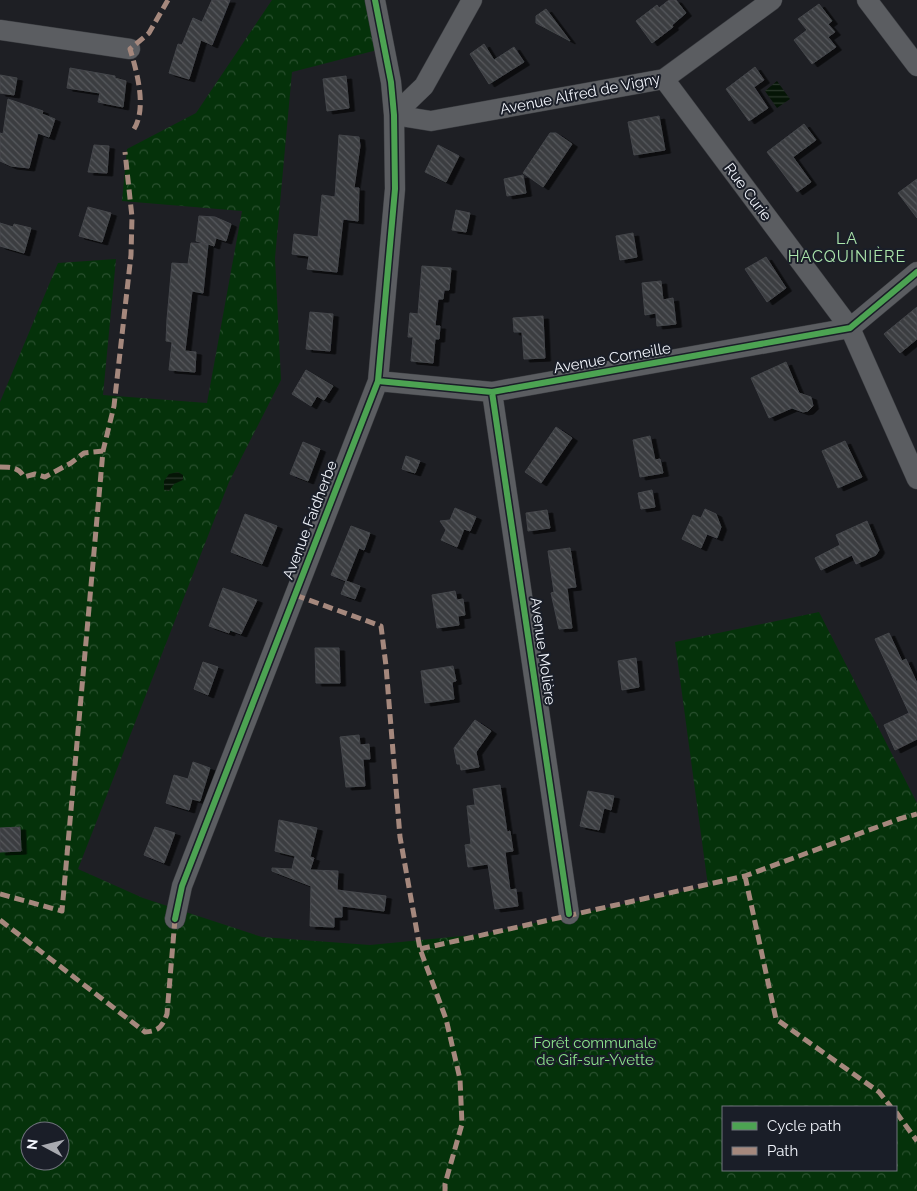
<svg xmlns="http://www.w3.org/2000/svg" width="917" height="1191" font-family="Raleway,sans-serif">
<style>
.forest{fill:url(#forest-crowns);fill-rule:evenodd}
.water{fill:url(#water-rules)}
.building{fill:url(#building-back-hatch);stroke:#44464a;filter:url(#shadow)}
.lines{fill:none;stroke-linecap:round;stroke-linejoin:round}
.minor-casing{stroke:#3a3c40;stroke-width:21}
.minor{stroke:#5b5d61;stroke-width:20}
.quiet{stroke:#a5887d;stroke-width:5;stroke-dasharray:10 5;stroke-linecap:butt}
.cycleway-casing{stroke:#1a1e28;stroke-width:9}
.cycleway{stroke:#4ca352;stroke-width:6}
.labels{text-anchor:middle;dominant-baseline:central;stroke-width:4;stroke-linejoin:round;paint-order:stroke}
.street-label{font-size:15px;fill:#f2f5fc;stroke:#1a1e28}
.park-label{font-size:15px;fill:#8ce38c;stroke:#1a1e28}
.neighbourhood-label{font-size:16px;letter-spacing:1px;fill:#ace6ab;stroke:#1a1e28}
</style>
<defs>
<pattern id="forest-crowns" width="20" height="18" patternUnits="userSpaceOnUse" patternTransform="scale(1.25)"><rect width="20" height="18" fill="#05320a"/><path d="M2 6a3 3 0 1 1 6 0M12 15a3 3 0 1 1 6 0" fill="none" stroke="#2a502f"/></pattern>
<pattern id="water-rules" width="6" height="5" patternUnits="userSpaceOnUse" patternTransform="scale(1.25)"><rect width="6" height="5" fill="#051506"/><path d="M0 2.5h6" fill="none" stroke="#2a382b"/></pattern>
<pattern id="building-back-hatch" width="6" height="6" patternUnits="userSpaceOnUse" patternTransform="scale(1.25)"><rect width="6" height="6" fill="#3b3d41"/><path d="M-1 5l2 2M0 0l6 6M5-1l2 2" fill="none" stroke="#585a5d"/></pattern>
<filter id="shadow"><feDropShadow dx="5.5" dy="3" stdDeviation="0" flood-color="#0009"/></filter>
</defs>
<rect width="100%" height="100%" fill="#1e1f24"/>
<path class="forest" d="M 272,0 L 375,0 L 385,48 L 292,72 L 275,258 L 281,380 L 229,482 L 78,869 L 143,898 L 262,937 L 370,945 L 483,934 L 708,886 L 675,642 L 819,612 L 917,803 L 917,1191 L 0,1191 L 0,402 L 58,263 L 116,259 L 103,395 L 207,403 L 242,211 L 122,201 L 127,149 L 196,113 ZM 723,1107 L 896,1107 L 896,1170 L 723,1170 ZM 30,1131 L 60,1131 L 60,1161 L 30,1161 Z"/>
<path class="water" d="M 777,81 L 790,99 L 777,108 L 765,91 Z
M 178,472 L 183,475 L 183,480 L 174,484 L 169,491 L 164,490 L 164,481 L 169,474 Z"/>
<path class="building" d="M 212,0 L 230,0 L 212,45 L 201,40 L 189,79 L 169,73 L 178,44 L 182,45 L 193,18 L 202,22 Z
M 669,0 L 676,0 L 686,13 L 672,25 L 673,27 L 652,43 L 636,21 L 657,5 L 659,8 Z
M 819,4 L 832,21 L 828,24 L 835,32 L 828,37 L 836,47 L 812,64 L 794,40 L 807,30 L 798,19 Z
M 546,9 L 570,41 L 536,23 L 536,16 Z
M 484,44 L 494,60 L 514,47 L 524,62 L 489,84 L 470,54 Z
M 755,67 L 764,80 L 754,87 L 768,108 L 749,121 L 726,89 Z
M 70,68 L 115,76 L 115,78 L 126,81 L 123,107 L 98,102 L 100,93 L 67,88 Z
M 0,75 L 17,78 L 14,95 L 0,93 Z
M 346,76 L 349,108 L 327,111 L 323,79 Z
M 8,99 L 43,111 L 42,114 L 55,119 L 49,137 L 38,133 L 29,168 L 11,166 L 0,161 L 0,133 L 3,134 Z
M 659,116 L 665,150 L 634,155 L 628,122 Z
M 804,124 L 816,140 L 793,157 L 811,182 L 797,192 L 767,152 Z
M 550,133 L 556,133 L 572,144 L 543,187 L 523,173 Z
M 339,135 L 359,137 L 360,146 L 354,188 L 359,188 L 358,221 L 343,219 L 337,272 L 307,269 L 309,256 L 292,254 L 294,234 L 318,237 L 322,195 L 335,197 Z
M 94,145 L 109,146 L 107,173 L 88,172 Z
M 438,145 L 459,156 L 446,182 L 425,172 Z
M 523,175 L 526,193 L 507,196 L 504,179 Z
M 917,179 L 917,218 L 898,193 Z
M 88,207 L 111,213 L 102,242 L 79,236 Z
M 456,210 L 470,213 L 466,232 L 452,230 Z
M 199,216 L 215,217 L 231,224 L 226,241 L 216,238 L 214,246 L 208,244 L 203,293 L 192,291 L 185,351 L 196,352 L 195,372 L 169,370 L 172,342 L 166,341 L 167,319 L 172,263 L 188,264 L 191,243 L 207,244 L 196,241 Z
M 0,223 L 13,227 L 14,224 L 31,228 L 24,253 L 0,246 Z
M 633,233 L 637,257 L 620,260 L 616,236 Z
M 766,257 L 786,288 L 767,302 L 745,269 Z
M 422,266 L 451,268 L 449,290 L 444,290 L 443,299 L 438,299 L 435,326 L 440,326 L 439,339 L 435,339 L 433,363 L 411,361 L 413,337 L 408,337 L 410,313 L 418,314 Z
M 661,281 L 663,300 L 673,298 L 676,324 L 657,326 L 656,313 L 645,315 L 642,283 Z
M 917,307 L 917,339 L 900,353 L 884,334 Z
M 310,312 L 333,314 L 330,351 L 306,349 Z
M 543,316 L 545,358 L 524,359 L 522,332 L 514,332 L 513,318 Z
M 786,362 L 799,393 L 811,397 L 813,406 L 808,411 L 803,412 L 792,408 L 769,418 L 751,378 Z
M 306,370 L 333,386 L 324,400 L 317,396 L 311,406 L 292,394 Z
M 556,427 L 572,438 L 541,483 L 525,472 Z
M 650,436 L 655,460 L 660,459 L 663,473 L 640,477 L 633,440 Z
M 845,441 L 862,477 L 838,488 L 822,451 Z
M 303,442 L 320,449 L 308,481 L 290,474 Z
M 406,456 L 420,461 L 415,473 L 402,469 Z
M 652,490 L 655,507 L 641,509 L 638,493 Z
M 455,508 L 476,517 L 470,531 L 464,529 L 457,547 L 441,540 L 446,530 L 440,521 L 450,520 Z
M 705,509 L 716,514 L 721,527 L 717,538 L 707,534 L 701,548 L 682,539 L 693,515 L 701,518 Z
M 547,510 L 550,528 L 528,531 L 526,513 Z
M 245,514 L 277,526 L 262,564 L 231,552 Z
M 867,521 L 879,550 L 876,555 L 856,564 L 852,555 L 821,570 L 815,558 L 840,545 L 836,535 Z
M 351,526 L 370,533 L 364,550 L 359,548 L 346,581 L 331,575 Z
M 570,548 L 576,587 L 567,588 L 572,628 L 559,629 L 551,593 L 554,592 L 548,551 Z
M 346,581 L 360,586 L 355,599 L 341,594 Z
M 223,588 L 257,600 L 241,634 L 230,630 L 229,633 L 209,626 Z
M 455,591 L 457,600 L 463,599 L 465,615 L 458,616 L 459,625 L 437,628 L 432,595 Z
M 889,633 L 902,661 L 906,659 L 917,683 L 917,739 L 895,750 L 884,725 L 909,713 L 875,639 Z
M 315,648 L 339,648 L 340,683 L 316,683 Z
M 636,658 L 639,687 L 622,690 L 618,661 Z
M 203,662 L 218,667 L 208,695 L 194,689 Z
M 453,666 L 456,681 L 452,682 L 454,699 L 425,703 L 421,671 Z
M 475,720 L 491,731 L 476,752 L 479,767 L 461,770 L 460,764 L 457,764 L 454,748 Z
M 359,735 L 360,745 L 369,744 L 370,759 L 363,759 L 365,786 L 346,787 L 340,737 Z
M 193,762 L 210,768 L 200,801 L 192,799 L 189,810 L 166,803 L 174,775 L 188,779 Z
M 500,785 L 507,832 L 510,831 L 513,851 L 505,852 L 510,890 L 516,889 L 518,906 L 495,909 L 488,864 L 468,867 L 465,845 L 471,844 L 467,806 L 475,805 L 473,789 Z
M 588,791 L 614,796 L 611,810 L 604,808 L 599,830 L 580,826 Z
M 279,820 L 317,828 L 310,857 L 314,858 L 310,870 L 338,871 L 337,890 L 386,896 L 384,911 L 342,906 L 342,917 L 334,917 L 334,927 L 310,926 L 311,886 L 272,871 L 272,868 L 292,869 L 295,856 L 275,851 Z
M 20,827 L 21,851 L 0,852 L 0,828 Z
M 155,827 L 175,833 L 164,863 L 144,855 Z"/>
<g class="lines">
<defs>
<path id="minor" d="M 867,0 L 917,66
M 0,30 L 130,49
M 664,79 L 850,328 L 917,479
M 394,115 L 431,121 L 664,79 L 772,0
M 394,115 L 424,86 L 472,0
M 378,381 L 492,392 L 850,328 L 917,272
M 492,392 L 569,914
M 175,919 L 182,886 L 378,381 L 395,189 L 394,115 L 391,82 L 375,0"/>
</defs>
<use href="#minor" class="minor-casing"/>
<use href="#minor" class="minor"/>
<path class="quiet" d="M 134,129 C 147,108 137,72 130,49 L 149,33 L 168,0
M 0,467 C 10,467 19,467 24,477 L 35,474 L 45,477 L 71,463 L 84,453 L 103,451
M 295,595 L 381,626 L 386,666 L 400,837 L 420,949 L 446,1019 L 460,1079 L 462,1124 L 445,1184 L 445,1191
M 745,876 L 776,1019 L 879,1092 L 891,1107
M 0,894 L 62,911 L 103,451 L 114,406 L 131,255 L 132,217 L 125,152
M 0,920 L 145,1032 C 159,1031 162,1027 167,1014 L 175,919
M 420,949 L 745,876 L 899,819 L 917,814
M 896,1112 L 917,1141"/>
<defs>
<path id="cycleway" d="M 378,381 L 492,392 L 850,328 L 917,272
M 492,392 L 569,914
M 175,919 L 182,886 L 378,381 L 395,189 L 394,115 L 391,82 L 375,0"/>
</defs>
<use href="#cycleway" class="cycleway-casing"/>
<use href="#cycleway" class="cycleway"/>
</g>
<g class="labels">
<g class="street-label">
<text transform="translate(580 94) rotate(-11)">Avenue Alfred de Vigny</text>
<text transform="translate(748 192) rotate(53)">Rue Curie</text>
<text transform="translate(612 358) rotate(-10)">Avenue Corneille</text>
<text transform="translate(310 520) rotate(-69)">Avenue Faidherbe</text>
<text transform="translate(543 651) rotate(82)">Avenue Molière</text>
</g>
<g class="park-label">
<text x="595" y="1043">Forêt communale<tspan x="595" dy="17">de Gif-sur-Yvette</tspan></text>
</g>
<g class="neighbourhood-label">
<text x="847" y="238">LA<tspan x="847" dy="18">HACQUINIÈRE</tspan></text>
</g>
</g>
<rect x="722" y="1106" width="175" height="65" fill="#1a1e28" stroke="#70747d"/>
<rect x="732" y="1122" width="25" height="8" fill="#4ca352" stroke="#70747d"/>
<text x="767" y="1131" font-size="15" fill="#f2f5fc">Cycle path</text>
<rect x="732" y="1147" width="25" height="8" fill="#a5887d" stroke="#70747d"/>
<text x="767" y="1156" font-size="15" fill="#f2f5fc">Path</text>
<g transform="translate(45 1146) rotate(277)"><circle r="24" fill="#1a1e28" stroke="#70747d"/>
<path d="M0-4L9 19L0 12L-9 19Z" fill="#a8aab0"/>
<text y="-8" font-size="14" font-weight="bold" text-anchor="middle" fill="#f2f5fc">N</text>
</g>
</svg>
